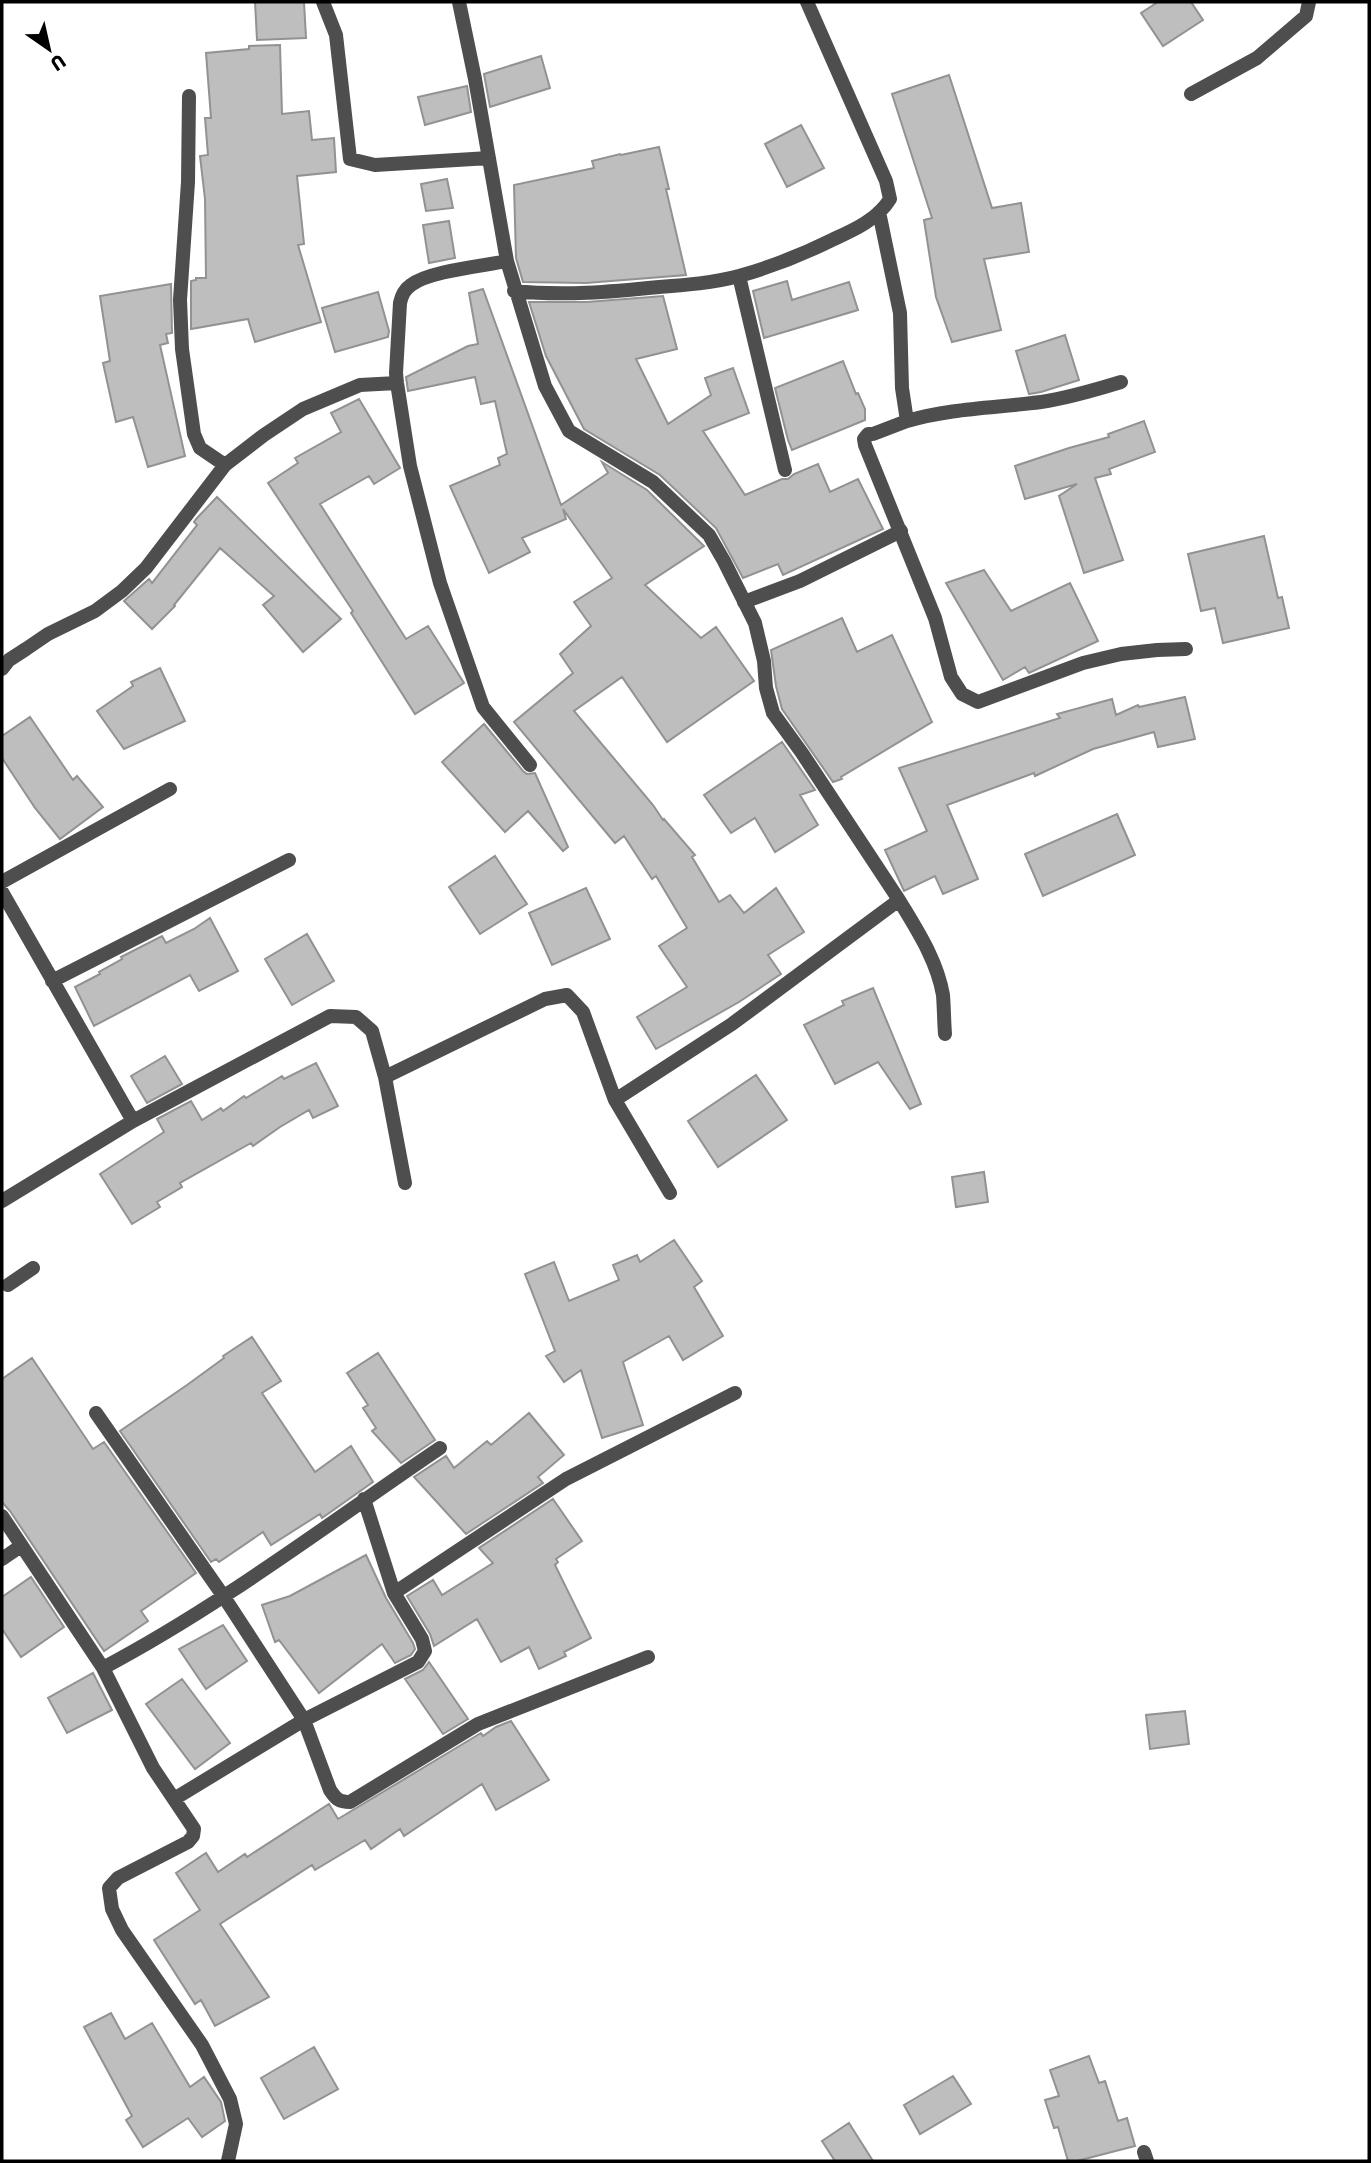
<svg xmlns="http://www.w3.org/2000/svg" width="1371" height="2163" font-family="Jost,sans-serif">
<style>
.building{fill:#bebebe;stroke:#929292;stroke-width:2}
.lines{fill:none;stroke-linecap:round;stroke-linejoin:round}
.lane{stroke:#4e4e4e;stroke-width:14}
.street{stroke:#4e4e4e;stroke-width:14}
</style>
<rect width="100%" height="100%" fill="#fff"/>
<path class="building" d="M 255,2 L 304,2 L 306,38 L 257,40 Z
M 1158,2 L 1191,2 L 1203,20 L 1163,46 L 1141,13 Z
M 280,45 L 282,114 L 309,111 L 312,140 L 334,138 L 336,172 L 297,176 L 304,244 L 298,245 L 321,322 L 255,342 L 248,319 L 191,329 L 191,281 L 196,280 L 196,278 L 206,278 L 205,199 L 200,156 L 208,155 L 205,118 L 211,118 L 206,53 L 249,49 L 249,46 Z
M 541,56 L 550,88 L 490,107 L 484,74 Z
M 949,75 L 992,208 L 1021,203 L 1029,252 L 984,259 L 1001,330 L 952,342 L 936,297 L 924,220 L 932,218 L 892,94 Z
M 467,86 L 471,112 L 425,125 L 418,97 Z
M 801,125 L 824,168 L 787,187 L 765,144 Z
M 659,147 L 669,189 L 666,189 L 686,275 L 586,283 L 523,282 L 516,258 L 514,185 L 594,168 L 592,161 L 620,154 L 621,155 Z
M 447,179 L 453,208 L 426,211 L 421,184 Z
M 449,221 L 455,258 L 429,263 L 423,225 Z
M 787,281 L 792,300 L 849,282 L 858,310 L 764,338 L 753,291 Z
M 171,284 L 172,333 L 166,334 L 168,343 L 160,345 L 185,456 L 148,467 L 133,417 L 116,422 L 103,363 L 110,361 L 100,296 Z
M 483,289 L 561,505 L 608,473 L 602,462 L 647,490 L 704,546 L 645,585 L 701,638 L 716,627 L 754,681 L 667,742 L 622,677 L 574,711 L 653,805 L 663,820 L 664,819 L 695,855 L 692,857 L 719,902 L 730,895 L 744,913 L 776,888 L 804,932 L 768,955 L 781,974 L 739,1002 L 656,1049 L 637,1017 L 687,987 L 659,946 L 687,928 L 656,876 L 652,879 L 624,836 L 615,843 L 514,722 L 573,673 L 560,654 L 591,626 L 574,602 L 612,578 L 563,509 L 566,519 L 522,538 L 530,552 L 489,573 L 450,486 L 500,465 L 498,458 L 507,454 L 495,401 L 481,404 L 475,377 L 408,391 L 406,377 L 468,346 L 478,344 L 469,293 Z
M 378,292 L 389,331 L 388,337 L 335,352 L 322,308 Z
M 663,296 L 677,349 L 636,359 L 668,424 L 711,395 L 705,378 L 733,368 L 749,413 L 703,431 L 745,495 L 782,479 L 788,479 L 794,474 L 818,464 L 830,492 L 858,479 L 883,529 L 783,575 L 778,564 L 743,578 L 716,528 L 660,475 L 584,429 L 546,356 L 529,302 L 587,302 Z
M 1065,335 L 1079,380 L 1041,392 L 1029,394 L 1016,351 Z
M 843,361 L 856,394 L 858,393 L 865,409 L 865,420 L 792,450 L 788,440 L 775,388 Z
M 359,399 L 400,468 L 374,484 L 369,476 L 320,504 L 406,639 L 428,626 L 464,683 L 415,714 L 351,613 L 353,611 L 268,483 L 298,463 L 295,458 L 341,432 L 331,413 Z
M 1144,421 L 1155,452 L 1109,469 L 1111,474 L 1095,478 L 1123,560 L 1084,573 L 1059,496 L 1077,484 L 1025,499 L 1015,466 L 1069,448 L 1109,437 L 1108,434 Z
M 217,497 L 341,619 L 303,652 L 263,605 L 274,596 L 220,548 L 174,605 L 175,606 L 152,629 L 124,601 L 149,579 L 152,583 L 197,525 L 194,522 L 197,518 Z
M 1264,536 L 1278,598 L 1282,597 L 1289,628 L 1223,643 L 1215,608 L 1201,611 L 1188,554 Z
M 984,570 L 1011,611 L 1070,583 L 1098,641 L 1029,673 L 1025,667 L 1003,680 L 946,583 Z
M 842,618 L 857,652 L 892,635 L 932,722 L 841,777 L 842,779 L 833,782 L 782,709 L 776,686 L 771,650 Z
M 160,668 L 185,721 L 124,749 L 97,711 L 133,686 L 131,682 Z
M 1185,697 L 1195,739 L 1158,747 L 1154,732 L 1093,749 L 1035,776 L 1034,773 L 947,805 L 978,879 L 943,894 L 935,876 L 904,891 L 885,850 L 927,831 L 899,768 L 1060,718 L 1057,714 L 1112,699 L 1116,715 L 1138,705 L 1139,707 Z
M 30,717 L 73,780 L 77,776 L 103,807 L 60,839 L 35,808 L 2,758 L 2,736 Z
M 484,724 L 523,771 L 527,774 L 535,773 L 568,847 L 563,851 L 528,811 L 505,832 L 442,762 Z
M 782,742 L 815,790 L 800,795 L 818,825 L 775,852 L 755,818 L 731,833 L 704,795 Z
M 1117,814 L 1135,855 L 1043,896 L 1025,854 Z
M 495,856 L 527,904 L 480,934 L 449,887 Z
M 586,888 L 610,939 L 552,965 L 529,913 Z
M 210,918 L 238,971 L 199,991 L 190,975 L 94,1026 L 75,987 L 100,974 L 99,972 L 122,959 L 121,957 L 162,936 L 166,943 L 194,929 Z
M 307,934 L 334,981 L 292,1005 L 265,959 Z
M 873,988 L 921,1104 L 910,1109 L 878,1062 L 835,1084 L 804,1025 L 844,1005 L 842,1001 Z
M 165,1056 L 182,1084 L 147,1103 L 131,1076 Z
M 316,1063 L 338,1106 L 313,1118 L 309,1110 L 280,1127 L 253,1146 L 251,1143 L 180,1183 L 182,1187 L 157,1202 L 160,1207 L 132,1224 L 100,1174 L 164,1132 L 157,1119 L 191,1101 L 202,1120 L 221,1108 L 223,1111 L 244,1096 L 246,1098 L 282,1076 L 284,1079 Z
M 756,1075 L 787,1120 L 718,1167 L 688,1121 Z
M 984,1172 L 988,1202 L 956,1207 L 952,1177 Z
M 674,1240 L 702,1281 L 694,1287 L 723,1336 L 683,1360 L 669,1336 L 623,1362 L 643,1425 L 602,1438 L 581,1370 L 564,1382 L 546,1356 L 555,1351 L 525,1274 L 554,1262 L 569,1301 L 619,1280 L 613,1265 L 637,1255 L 640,1262 Z
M 252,1337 L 281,1381 L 262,1393 L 315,1472 L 351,1446 L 373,1482 L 322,1518 L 320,1514 L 271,1545 L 263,1532 L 219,1562 L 216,1559 L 211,1562 L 120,1431 L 187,1385 L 224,1358 L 223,1356 Z
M 378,1353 L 435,1440 L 401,1463 L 372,1431 L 376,1428 L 363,1408 L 368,1405 L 347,1373 Z
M 32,1358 L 93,1449 L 104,1442 L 196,1573 L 141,1611 L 148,1621 L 104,1651 L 10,1511 L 2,1502 L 2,1379 Z
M 529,1413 L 564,1455 L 538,1477 L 543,1483 L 466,1534 L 414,1477 L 446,1456 L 454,1468 L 487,1441 L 491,1445 Z
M 553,1499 L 582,1541 L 556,1559 L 558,1562 L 555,1565 L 591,1638 L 564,1652 L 566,1656 L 539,1669 L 529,1647 L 501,1662 L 477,1619 L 434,1646 L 430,1634 L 407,1596 L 433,1580 L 442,1595 L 493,1563 L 479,1548 Z
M 366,1555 L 386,1598 L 413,1643 L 415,1649 L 411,1655 L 395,1663 L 382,1644 L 319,1693 L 279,1640 L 275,1642 L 262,1605 L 290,1596 Z
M 31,1577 L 64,1627 L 21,1657 L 2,1629 L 2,1597 Z
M 223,1625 L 247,1661 L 206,1689 L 179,1649 Z
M 429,1662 L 468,1719 L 443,1734 L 405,1679 L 423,1670 Z
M 93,1673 L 112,1710 L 67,1733 L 48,1698 Z
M 182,1679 L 230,1743 L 195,1769 L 146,1704 Z
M 1185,1711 L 1189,1744 L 1150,1749 L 1146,1715 Z
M 511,1721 L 549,1780 L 496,1810 L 482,1784 L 404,1836 L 400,1829 L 371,1849 L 365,1840 L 315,1870 L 312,1865 L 220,1924 L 269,1997 L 215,2026 L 201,2000 L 195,2004 L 154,1940 L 200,1910 L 176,1873 L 206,1853 L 218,1872 L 245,1854 L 247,1857 L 329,1804 L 338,1819 L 481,1733 L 483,1736 L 496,1727 Z
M 111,2013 L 125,2039 L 152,2023 L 190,2087 L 204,2077 L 221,2102 L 225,2121 L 202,2137 L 188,2118 L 143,2147 L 126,2120 L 132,2116 L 84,2027 Z
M 314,2047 L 338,2089 L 284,2119 L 261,2078 Z
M 1089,2056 L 1099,2083 L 1105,2081 L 1118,2121 L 1127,2118 L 1135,2146 L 1077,2161 L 1068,2161 L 1058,2127 L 1054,2128 L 1045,2100 L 1059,2096 L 1050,2070 Z
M 953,2076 L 971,2104 L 920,2134 L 904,2105 Z
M 849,2123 L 873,2161 L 835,2161 L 822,2141 Z"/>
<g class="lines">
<path class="lane" d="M 744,602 L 800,581 L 901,531"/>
<path class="street" d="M 323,2 L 336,35 L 350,159 L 375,165 L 489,158
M 459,2 L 475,79 L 507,261 L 545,386 L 569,431 L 653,482 L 709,535 L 724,561 L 755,623 L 764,661 L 766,688 L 773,713 L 802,753 L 899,900 L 732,1024 L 615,1100 L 670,1193
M 1191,94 L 1257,58 L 1306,16 L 1309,2
M 189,96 L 188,182 L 180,300 L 182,349 L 194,434 L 200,448 L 225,465
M 879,212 L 900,313 L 902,388 L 907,421 C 951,408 996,408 1041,402 C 1068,398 1095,390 1121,382
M 507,261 C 483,266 429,271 411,285 C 404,290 402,295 400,303 L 396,373 L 397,383 L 410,466 L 440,583 L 483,707 L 530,765
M 739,276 L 785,470
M 514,291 C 563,296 611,292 659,287 C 686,285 713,283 739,276 C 771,267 804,254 834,239 C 854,230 878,219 890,199 L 886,181 L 807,2
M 907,421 L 873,434 L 868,434 L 864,439 L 865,445 L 935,618 L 951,677 L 962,694 L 978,702 L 1083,663 L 1121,654 L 1157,650 L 1186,649
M 2,669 L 9,660 L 26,649 L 48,634 L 95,611 L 122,591 L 146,568 L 225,465 L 264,435 L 303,409 L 360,385 L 397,383
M 2,882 L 170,789
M 2,892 L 133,1121 L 2,1201
M 899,900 C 917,930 937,960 943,995 C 944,1008 944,1021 945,1034
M 52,981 L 289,860
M 385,1077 L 545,999 L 567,995 L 583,1012 L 615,1100
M 133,1121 L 330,1016 L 356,1017 L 372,1031 L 385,1077 L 405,1183
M 8,1285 L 33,1268
M 96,1413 L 224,1597 L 304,1720 L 418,1662 L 425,1651 L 422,1639 L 394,1593 L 364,1499
M 2,1516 L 103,1668 C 222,1605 329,1523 440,1448
M 2,1559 L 21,1546
M 394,1593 L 566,1479 L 735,1393
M 103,1668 L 153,1768 L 194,1829 L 193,1836 L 188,1842 L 118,1878 L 109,1888 L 112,1909 L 122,1930 L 202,2045 L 230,2099 L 236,2124 L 228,2161
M 174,1799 L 304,1720 L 330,1790 C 336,1799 339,1802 350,1802 L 478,1724 L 648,1657
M 1144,2152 L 1147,2161"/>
</g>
<rect width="1371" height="2163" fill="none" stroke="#000000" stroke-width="7"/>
<g transform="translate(49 49) rotate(146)" stroke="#ffffff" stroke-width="5" paint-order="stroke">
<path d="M0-5L12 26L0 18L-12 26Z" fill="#000000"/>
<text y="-10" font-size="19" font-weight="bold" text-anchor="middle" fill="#000000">U</text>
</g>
</svg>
